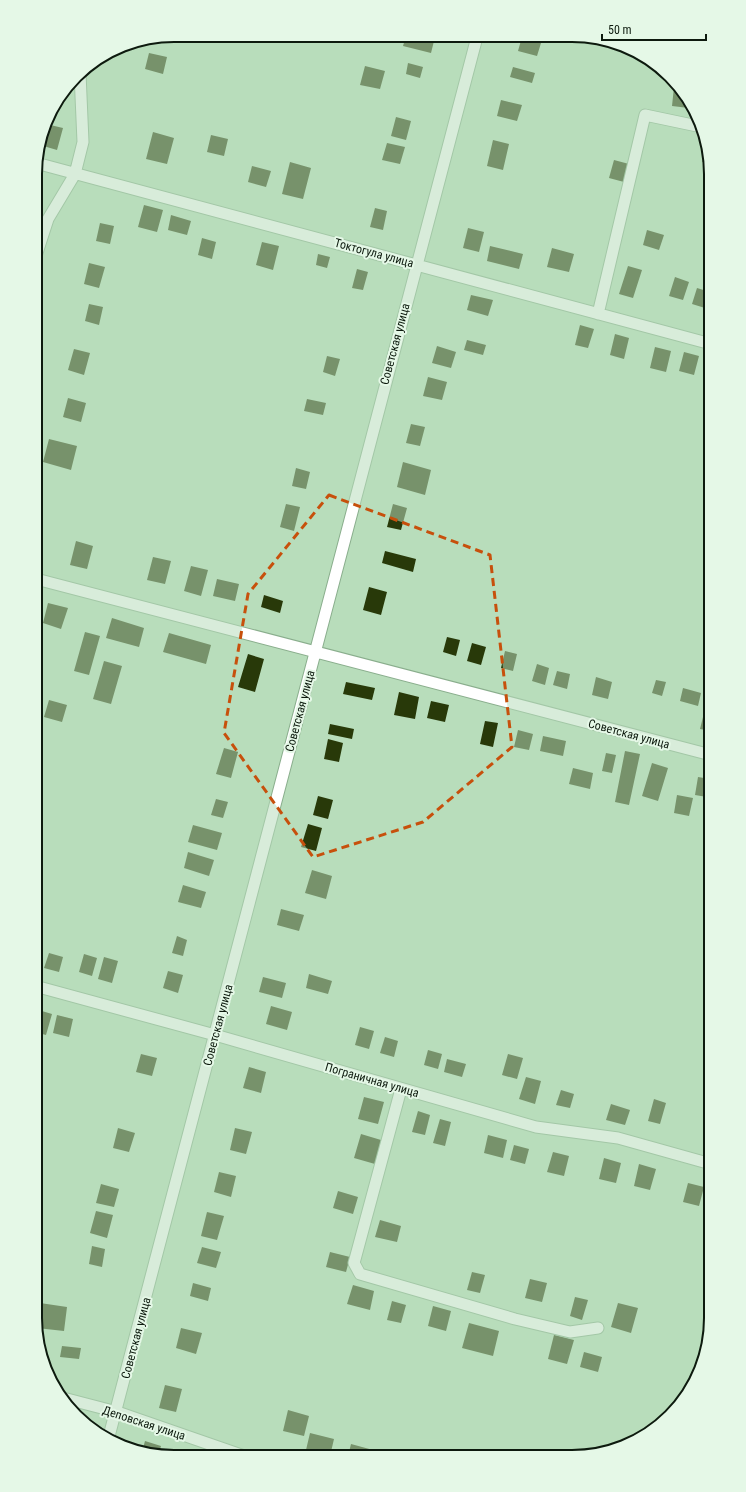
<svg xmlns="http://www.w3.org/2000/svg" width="746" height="1492" font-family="'Roboto Condensed',sans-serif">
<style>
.building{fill:#283909}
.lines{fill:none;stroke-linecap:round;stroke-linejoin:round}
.minor-casing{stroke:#8aae8d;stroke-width:13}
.minor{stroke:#fff;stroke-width:11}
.marked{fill:none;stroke:#c7500c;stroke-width:3;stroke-dasharray:8 5;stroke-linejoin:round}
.labels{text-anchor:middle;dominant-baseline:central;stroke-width:4;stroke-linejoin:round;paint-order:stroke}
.street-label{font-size:12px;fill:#0d1a0e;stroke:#e5f8e7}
.rim{fill:none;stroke:#0d1a0e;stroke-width:2}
</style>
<rect width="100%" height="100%" fill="#b8ddbb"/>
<path class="building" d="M 406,36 L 435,37 L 431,53 L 403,46 Z
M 522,37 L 541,43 L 537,56 L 518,51 Z
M 149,53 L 167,57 L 163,74 L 145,69 Z
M 408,63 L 423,67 L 420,78 L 406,74 Z
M 365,66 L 385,71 L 380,89 L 360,85 Z
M 513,67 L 535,73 L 532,83 L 510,77 Z
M 674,87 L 675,87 L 689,108 L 672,106 Z
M 501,100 L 522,105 L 517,121 L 497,116 Z
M 396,117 L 411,121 L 406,140 L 391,136 Z
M 46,124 L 63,128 L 57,150 L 40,145 Z
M 153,132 L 174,138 L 167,164 L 146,159 Z
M 211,135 L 228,139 L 224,156 L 207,152 Z
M 493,140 L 509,144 L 503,170 L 487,166 Z
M 387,143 L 405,147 L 400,164 L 382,160 Z
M 707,148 L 709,160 L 709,164 L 702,162 Z
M 614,160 L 629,164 L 624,182 L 609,178 Z
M 290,162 L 311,168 L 303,199 L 282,194 Z
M 252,166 L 271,171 L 266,187 L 248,182 Z
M 144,205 L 163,210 L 157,232 L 138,227 Z
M 375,208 L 387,211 L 383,230 L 370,227 Z
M 171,215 L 191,221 L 187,235 L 168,230 Z
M 100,223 L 114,226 L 110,244 L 96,241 Z
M 468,228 L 484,232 L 479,252 L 463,248 Z
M 647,230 L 664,235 L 659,250 L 643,245 Z
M 202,238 L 216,242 L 212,259 L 198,255 Z
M 262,242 L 279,246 L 273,270 L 256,265 Z
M 490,246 L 523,254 L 519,269 L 487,261 Z
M 552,248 L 574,254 L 569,272 L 547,267 Z
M 318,254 L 330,257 L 327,268 L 316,265 Z
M 89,263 L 105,267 L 99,288 L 84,284 Z
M 628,266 L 642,270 L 633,298 L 619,294 Z
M 357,269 L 368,272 L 363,290 L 352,288 Z
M 675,277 L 689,282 L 683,300 L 669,296 Z
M 697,288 L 710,292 L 705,308 L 692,304 Z
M 471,295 L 493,300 L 488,316 L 467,310 Z
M 89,304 L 103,307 L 99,325 L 85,321 Z
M 580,325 L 594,329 L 588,348 L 575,345 Z
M 615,334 L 629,338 L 624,359 L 610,355 Z
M 467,340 L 486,345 L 483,355 L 464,350 Z
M 437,346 L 456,352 L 451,368 L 432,363 Z
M 655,347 L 671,351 L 666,372 L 650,368 Z
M 74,349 L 90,353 L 84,375 L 68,370 Z
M 684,352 L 699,356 L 694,375 L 679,371 Z
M 327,356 L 340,359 L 335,376 L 323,372 Z
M 428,377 L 447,382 L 442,400 L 423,396 Z
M 68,398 L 86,403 L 81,422 L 63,417 Z
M 307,399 L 326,403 L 323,415 L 304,411 Z
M 411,424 L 425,427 L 420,446 L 406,443 Z
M 49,439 L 77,446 L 71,470 L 43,462 Z
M 403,462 L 431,470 L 425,495 L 397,487 Z
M 296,468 L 310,472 L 306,489 L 292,486 Z
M 286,504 L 300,507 L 294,531 L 280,527 Z
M 393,504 L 407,508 L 401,530 L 387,527 Z
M 36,534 L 42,535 L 36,557 Z
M 76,541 L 93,546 L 87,569 L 70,565 Z
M 385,551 L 416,559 L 413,572 L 382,563 Z
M 153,557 L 171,561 L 165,584 L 147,580 Z
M 191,566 L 208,570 L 201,596 L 184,591 Z
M 217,579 L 239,584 L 235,601 L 213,596 Z
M 369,587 L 387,592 L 381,615 L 363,610 Z
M 264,595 L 283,601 L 280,613 L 261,607 Z
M 48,603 L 68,608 L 61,629 L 43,623 Z
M 112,618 L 144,628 L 139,647 L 106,638 Z
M 85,632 L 100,636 L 89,675 L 74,671 Z
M 169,633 L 211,645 L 206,664 L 163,652 Z
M 447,637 L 460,640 L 456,656 L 443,652 Z
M 472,643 L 486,647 L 481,665 L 467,661 Z
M 505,651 L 517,654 L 513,671 L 501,668 Z
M 248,654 L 264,659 L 255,692 L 238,687 Z
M 104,661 L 122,666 L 111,704 L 93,699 Z
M 537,664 L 549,668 L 545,685 L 532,681 Z
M 557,671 L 570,674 L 567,689 L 553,685 Z
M 596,677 L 612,682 L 608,699 L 592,695 Z
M 656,680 L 666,682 L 662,696 L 652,693 Z
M 346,682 L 375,688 L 372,700 L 343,694 Z
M 683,688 L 701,693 L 698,706 L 680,701 Z
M 399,692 L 419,697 L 415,719 L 394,715 Z
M 49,700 L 67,705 L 62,722 L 44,717 Z
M 431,701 L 449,705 L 445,722 L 427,718 Z
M 705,709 L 711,710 L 711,731 L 700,729 Z
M 485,721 L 498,723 L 493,747 L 480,744 Z
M 330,724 L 354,729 L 352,739 L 328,734 Z
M 518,730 L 533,734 L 529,750 L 514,747 Z
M 543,736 L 566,741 L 563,756 L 540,751 Z
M 328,739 L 343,743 L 339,762 L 324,759 Z
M 224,748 L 238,752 L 231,778 L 216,774 Z
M 625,751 L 640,754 L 629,805 L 615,802 Z
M 606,753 L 616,755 L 612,773 L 602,771 Z
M 652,763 L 668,768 L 658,801 L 642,796 Z
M 573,768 L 593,773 L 590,789 L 569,784 Z
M 698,777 L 710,779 L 707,797 L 695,795 Z
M 677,795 L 693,798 L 689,816 L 674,813 Z
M 318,796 L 333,800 L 328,819 L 313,815 Z
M 216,799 L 228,802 L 223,818 L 211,815 Z
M 308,824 L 322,828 L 316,851 L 301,847 Z
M 193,825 L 222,833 L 217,850 L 188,842 Z
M 188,852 L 214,860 L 209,876 L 184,868 Z
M 312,870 L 332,876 L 326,899 L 305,893 Z
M 183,885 L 206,892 L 201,908 L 178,902 Z
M 281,909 L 304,915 L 299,931 L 277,925 Z
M 177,936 L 187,940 L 183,956 L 172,953 Z
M 35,950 L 43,952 L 39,966 L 35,965 Z
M 49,953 L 63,957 L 59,972 L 44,968 Z
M 84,954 L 97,958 L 92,976 L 79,972 Z
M 104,957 L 118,961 L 112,983 L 98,979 Z
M 168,971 L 183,975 L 178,993 L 163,988 Z
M 309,974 L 332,981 L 328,994 L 306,988 Z
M 263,977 L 286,983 L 282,998 L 259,992 Z
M 271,1006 L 292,1012 L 287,1030 L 266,1024 Z
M 35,1009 L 52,1014 L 46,1035 L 35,1032 Z
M 57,1015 L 73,1019 L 69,1037 L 53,1033 Z
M 360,1027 L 374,1031 L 369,1049 L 355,1045 Z
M 385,1037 L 398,1041 L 394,1057 L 380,1053 Z
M 428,1050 L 442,1054 L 438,1069 L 424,1065 Z
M 141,1054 L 157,1058 L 152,1076 L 136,1072 Z
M 508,1054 L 523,1058 L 517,1079 L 502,1075 Z
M 447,1059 L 466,1064 L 462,1077 L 444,1072 Z
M 249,1067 L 266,1072 L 261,1093 L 243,1088 Z
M 526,1077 L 541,1081 L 535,1104 L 519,1099 Z
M 561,1090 L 574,1094 L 570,1108 L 556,1105 Z
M 364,1097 L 384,1102 L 378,1124 L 358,1119 Z
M 654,1099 L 666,1103 L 660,1124 L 648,1121 Z
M 611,1104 L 630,1110 L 625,1125 L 606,1120 Z
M 418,1111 L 430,1115 L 425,1135 L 412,1132 Z
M 440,1119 L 451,1122 L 445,1146 L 433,1143 Z
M 118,1128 L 135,1133 L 129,1152 L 113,1148 Z
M 235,1128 L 252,1132 L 246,1154 L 230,1150 Z
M 361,1134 L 381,1140 L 375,1164 L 354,1158 Z
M 488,1135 L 507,1140 L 503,1158 L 484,1153 Z
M 514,1145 L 529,1149 L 525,1164 L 510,1160 Z
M 553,1152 L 569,1156 L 564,1176 L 547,1172 Z
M 604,1158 L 621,1163 L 616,1183 L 599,1179 Z
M 639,1164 L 656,1169 L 650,1190 L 634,1186 Z
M 219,1172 L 236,1176 L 231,1197 L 214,1192 Z
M 688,1183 L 704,1187 L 699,1206 L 683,1202 Z
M 101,1184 L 119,1189 L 114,1207 L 96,1203 Z
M 338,1191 L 358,1197 L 353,1214 L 333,1208 Z
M 96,1211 L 113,1215 L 107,1238 L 90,1233 Z
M 207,1212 L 224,1216 L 217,1240 L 201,1236 Z
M 380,1220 L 401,1226 L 397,1242 L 375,1237 Z
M 92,1246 L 105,1249 L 102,1267 L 89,1264 Z
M 202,1247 L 221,1252 L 216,1268 L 197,1263 Z
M 330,1252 L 350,1257 L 346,1272 L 326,1267 Z
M 472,1272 L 485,1275 L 480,1293 L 467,1290 Z
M 530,1279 L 547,1283 L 542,1302 L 525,1298 Z
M 193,1283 L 211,1288 L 208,1301 L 190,1296 Z
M 353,1285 L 374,1291 L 370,1310 L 347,1304 Z
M 575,1297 L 588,1300 L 582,1320 L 570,1316 Z
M 392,1301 L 406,1305 L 401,1323 L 387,1320 Z
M 40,1303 L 67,1307 L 64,1331 L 37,1328 Z
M 618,1303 L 638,1308 L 631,1333 L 611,1327 Z
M 433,1306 L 451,1311 L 446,1331 L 428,1326 Z
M 469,1323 L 499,1331 L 493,1356 L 462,1348 Z
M 181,1328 L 202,1333 L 196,1354 L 176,1348 Z
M 554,1335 L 574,1340 L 567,1364 L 548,1359 Z
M 62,1346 L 81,1348 L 79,1359 L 60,1357 Z
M 584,1352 L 602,1357 L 598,1372 L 580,1367 Z
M 165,1385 L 182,1389 L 176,1412 L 159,1408 Z
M 288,1410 L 309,1416 L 304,1436 L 283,1431 Z
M 310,1433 L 334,1439 L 330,1456 L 306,1450 Z
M 145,1441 L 161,1446 L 158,1456 L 142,1452 Z
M 351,1444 L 373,1450 L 371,1456 L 348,1456 Z"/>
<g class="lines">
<defs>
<path id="minor" d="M 36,163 L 711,344
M 36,256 L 48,219 L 75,174 L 83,142 L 80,73
M 598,314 L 645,115 L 702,127
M 36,579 L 711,755
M 35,986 L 215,1035 L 536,1127 L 618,1138 L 711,1164
M 401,1089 L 354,1263 L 360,1274 L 515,1319 L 570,1332 L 598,1328
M 67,1399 L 117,1412 L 244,1456
M 108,1440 L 477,37"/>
</defs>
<use href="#minor" class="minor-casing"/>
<use href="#minor" class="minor"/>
</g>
<path d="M0 0H746V1492H0ZM 329,495 L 490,555 L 512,747 L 423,822 L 313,857 L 224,733 L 248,594 Z" fill="#b8ddbb" fill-opacity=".55" fill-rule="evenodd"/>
<path class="marked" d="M 329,495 L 490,555 L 512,747 L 423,822 L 313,857 L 224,733 L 248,594 Z"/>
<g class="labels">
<g class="street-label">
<text transform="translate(374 253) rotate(15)">Токтогула улица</text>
<text transform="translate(395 344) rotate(-75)">Советская улица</text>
<text transform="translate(300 711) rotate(-75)">Советская улица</text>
<text transform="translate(629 734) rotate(15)">Советская улица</text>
<text transform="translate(218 1025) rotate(-75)">Советская улица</text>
<text transform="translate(372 1080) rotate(16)">Пограничная улица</text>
<text transform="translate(136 1338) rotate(-75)">Советская улица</text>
<text transform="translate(144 1423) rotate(18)">Деповская улица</text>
</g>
</g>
<path d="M0 0H746V1492H0ZM174 42H572A132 132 0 0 1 704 174V1318A132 132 0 0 1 572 1450H174A132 132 0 0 1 42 1318V174A132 132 0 0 1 174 42Z" fill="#e5f8e7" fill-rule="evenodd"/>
<path class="rim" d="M174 42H572A132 132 0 0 1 704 174V1318A132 132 0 0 1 572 1450H174A132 132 0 0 1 42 1318V174A132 132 0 0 1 174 42Z"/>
<path d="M602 34v6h104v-6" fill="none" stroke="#0d1a0e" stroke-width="2"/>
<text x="608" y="34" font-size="12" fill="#0d1a0e" stroke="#e5f8e7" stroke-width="3" paint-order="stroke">50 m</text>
</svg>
